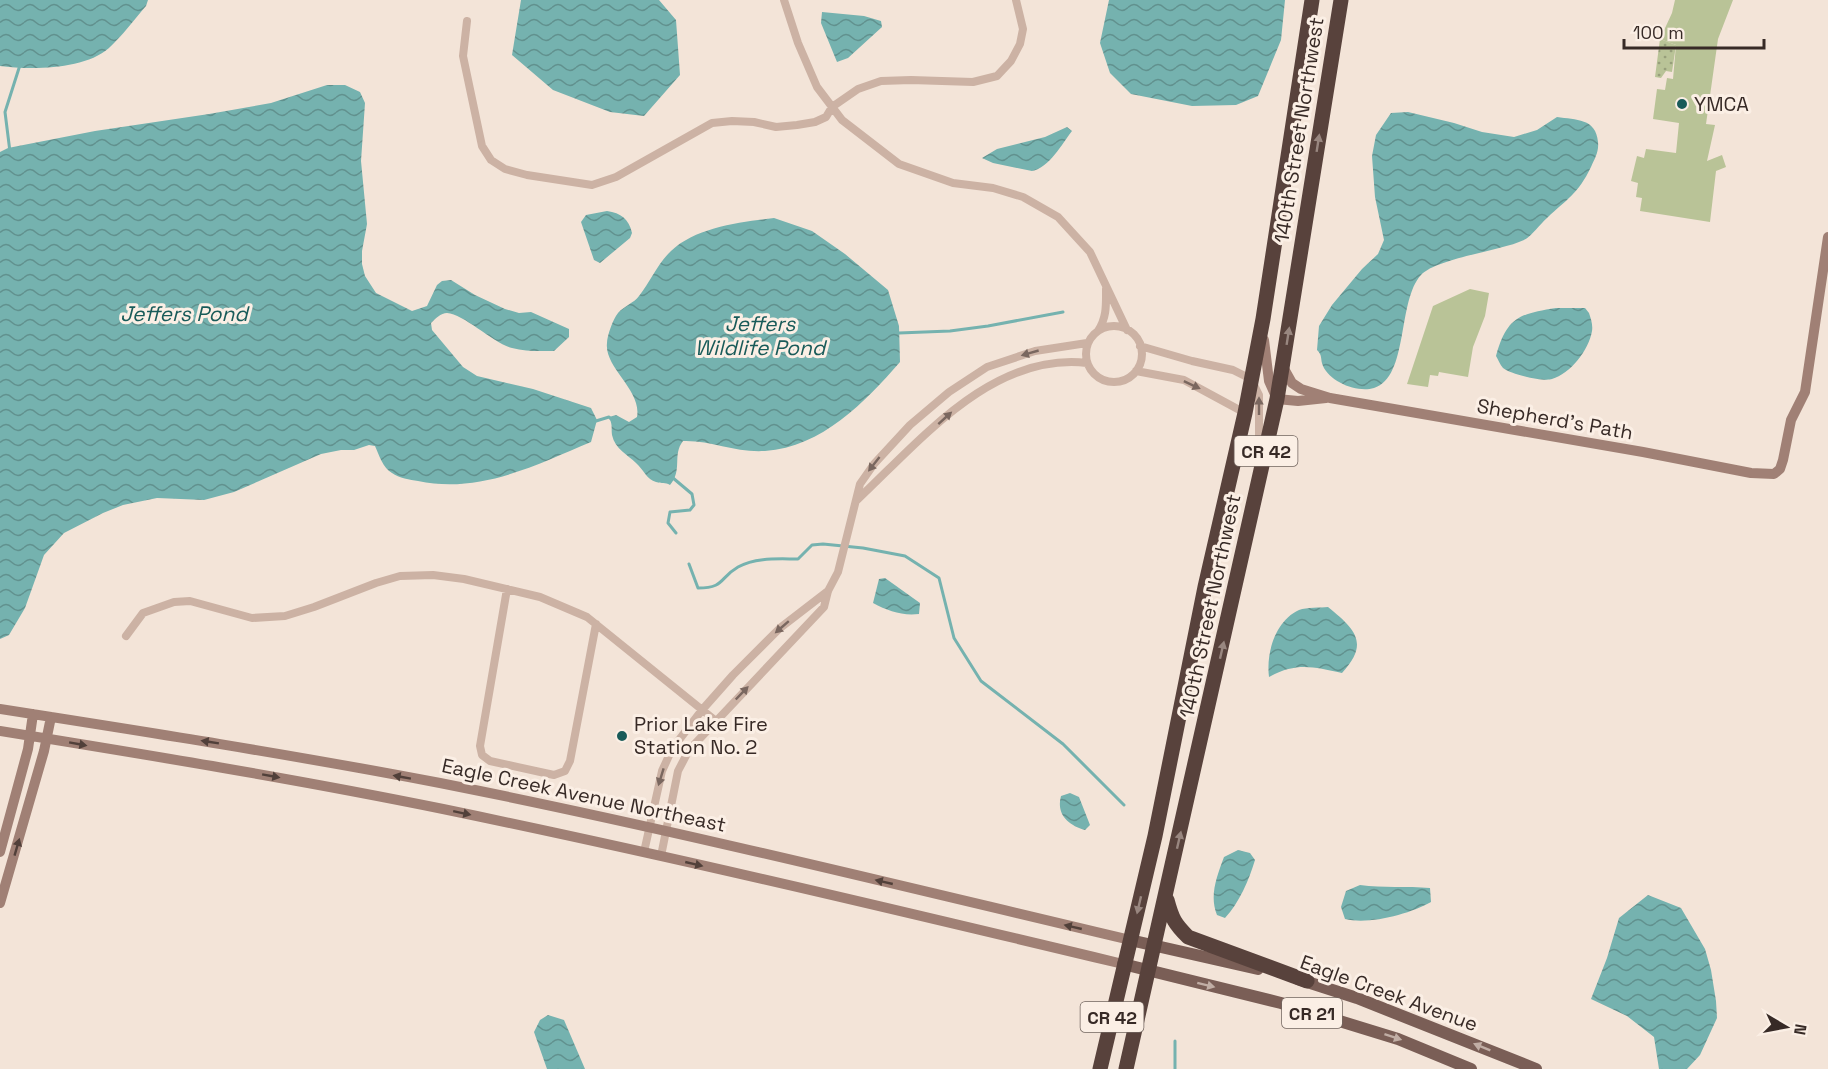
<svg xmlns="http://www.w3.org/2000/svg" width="1828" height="1069" font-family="'Space Grotesk',sans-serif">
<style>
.grass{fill:url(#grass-dots)}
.garden{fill:#b9c397}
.water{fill:url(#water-waves)}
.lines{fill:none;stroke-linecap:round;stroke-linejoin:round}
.stream{stroke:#75b2af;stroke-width:3}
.street{stroke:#ccb2a4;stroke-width:8}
.secondary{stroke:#a08075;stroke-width:10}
.primary{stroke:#7a5e56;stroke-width:12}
.highway{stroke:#58423c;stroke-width:15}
.oneway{fill:#998780}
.oneway2{fill:#7a675f}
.oneway3{fill:#51403a}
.oneway4{fill:#c1aea5}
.poi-dot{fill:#195b59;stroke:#fbefe5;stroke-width:2}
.labels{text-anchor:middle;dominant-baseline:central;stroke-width:6;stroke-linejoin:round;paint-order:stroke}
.shield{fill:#fbefe5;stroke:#72655f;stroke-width:1.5}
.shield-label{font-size:18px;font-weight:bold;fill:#372a26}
.poi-label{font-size:20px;fill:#372a26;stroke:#fbefe5;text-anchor:start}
.street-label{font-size:20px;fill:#372a26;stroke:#fbefe5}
.water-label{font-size:21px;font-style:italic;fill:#195b59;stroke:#fbefe5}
</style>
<defs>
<pattern id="grass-dots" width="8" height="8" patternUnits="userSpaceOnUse" patternTransform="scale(1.5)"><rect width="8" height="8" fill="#b9c397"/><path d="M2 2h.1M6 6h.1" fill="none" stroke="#979f7b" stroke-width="1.8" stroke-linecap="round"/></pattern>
<pattern id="water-waves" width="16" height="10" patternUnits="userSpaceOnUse" patternTransform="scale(1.5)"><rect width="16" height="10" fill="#75b2af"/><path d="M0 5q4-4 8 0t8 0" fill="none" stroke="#61918e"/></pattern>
</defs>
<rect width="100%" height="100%" fill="#f3e4d8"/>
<path class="grass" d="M 1660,39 L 1676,45 L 1672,72 L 1666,71 L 1661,78 L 1655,77 Z"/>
<path class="garden" d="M 1675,0 L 1733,0 L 1718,39 L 1706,124 L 1715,125 L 1707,161 L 1722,155 L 1726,167 L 1716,171 L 1710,222 L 1640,211 L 1642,198 L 1636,197 L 1638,183 L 1631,181 L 1637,156 L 1644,158 L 1646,149 L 1676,153 L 1679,123 L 1653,119 L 1657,89 L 1665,90 L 1667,78 L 1673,79 L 1676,45 L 1660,39 L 1672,13 Z
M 1470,289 L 1489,293 L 1485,316 L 1473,347 L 1468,377 L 1439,372 L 1438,376 L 1430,375 L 1428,387 L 1407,384 L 1433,306 Z"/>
<path class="water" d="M 0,0 L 148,0 L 146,6 C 134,20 122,36 109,48 C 84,70 31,70 0,66 Z
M 521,0 L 659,0 L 676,20 L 680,75 L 644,116 L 610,112 L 553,90 L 512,55 Z
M 1109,0 L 1285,0 L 1281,40 L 1258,96 L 1236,105 L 1192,106 L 1131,94 L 1110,73 L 1100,43 Z
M 822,12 L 864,16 L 881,21 L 882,27 L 848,58 L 837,62 L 821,23 Z
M 327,85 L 345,85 L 360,92 L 365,103 L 361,161 L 367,224 L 362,251 L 362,264 L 365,276 L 376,293 L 412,311 L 427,306 L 437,285 L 442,281 L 451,280 L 475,295 L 505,309 L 519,313 L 531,312 L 569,329 L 569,337 L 554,351 C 541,351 526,352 512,348 C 493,343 464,314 447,313 C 441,313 435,319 431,323 L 432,330 L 463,367 L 477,376 L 533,389 L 591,408 L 597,420 L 591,442 C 536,465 480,494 418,481 C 410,480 399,478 392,473 C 383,468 379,455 375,446 L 369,445 L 354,450 L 341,450 L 321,454 L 234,492 L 204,500 L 157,498 L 123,505 L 103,513 L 64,533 L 44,555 L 25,608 L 9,635 L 0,639 L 0,152 L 8,148 L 95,131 L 209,114 L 271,103 Z
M 1408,112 L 1454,123 L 1482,132 L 1514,137 L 1537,130 L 1557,117 C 1576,120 1596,118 1598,142 C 1599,152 1595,158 1591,167 C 1578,194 1567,199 1547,218 C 1540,224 1532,236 1524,240 C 1501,251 1437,258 1421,275 C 1397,301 1409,377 1374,388 C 1357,393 1330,382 1323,366 C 1320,359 1323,356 1317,350 L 1319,326 L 1332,305 L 1362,269 L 1378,254 L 1384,240 L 1375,197 L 1372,156 L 1376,135 L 1391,113 Z
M 1067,127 L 1072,131 C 1062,144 1049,168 1032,171 L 993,163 L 982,158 L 997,149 L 1045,137 Z
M 607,211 C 621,213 629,219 632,233 L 630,238 L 600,263 L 594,260 L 581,222 L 586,215 Z
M 774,218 L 812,231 L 845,254 L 888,290 L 899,326 L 900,362 C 865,402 822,447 765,451 C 736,453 711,440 683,441 C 672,455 683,470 670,485 C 665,482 662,484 656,482 C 647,480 643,469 636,463 C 628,455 615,449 612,435 C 611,427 613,426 609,417 L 616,415 L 629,422 L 637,417 C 642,390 604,368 607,343 C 607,336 613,319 618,313 C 624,306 634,303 639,296 C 650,282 658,263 671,251 C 696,227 741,222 774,218 Z
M 1556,308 L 1585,308 L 1589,313 C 1591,319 1593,325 1592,331 C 1589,350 1570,374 1552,379 C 1543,382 1510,374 1503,368 C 1500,365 1498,359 1496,356 C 1507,317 1519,314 1556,308 Z
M 885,578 L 920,603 L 919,614 C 902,616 888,611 873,603 L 879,579 Z
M 1328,607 C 1355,629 1370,643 1342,673 C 1313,667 1297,662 1269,677 C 1266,653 1275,621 1299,610 C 1307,607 1320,608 1328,607 Z
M 1070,793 L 1079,797 L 1090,825 L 1085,830 C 1068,825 1056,814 1061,796 Z
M 1238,850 L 1250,853 L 1255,860 C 1249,880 1239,903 1225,918 L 1217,915 C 1209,896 1217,876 1224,857 Z
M 1360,885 C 1383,888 1407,886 1430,888 L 1431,902 C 1410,914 1369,925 1345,919 L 1341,907 L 1346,891 Z
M 1648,895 L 1681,908 L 1705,949 L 1711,970 L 1716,1001 L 1717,1018 L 1700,1055 L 1687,1069 L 1659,1069 L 1654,1037 L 1627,1016 L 1591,999 L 1607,958 L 1619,918 Z
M 548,1015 L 564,1020 L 585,1069 L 547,1069 L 534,1032 L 540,1020 Z"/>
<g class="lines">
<path class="stream" d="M 10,152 L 5,112 L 20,65
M 899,333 L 950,331 L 988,326 L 1063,312
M 596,421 L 609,417 L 611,419
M 673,478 L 692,494 L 694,505 L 690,510 L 670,512 L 668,523 L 676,533
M 689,564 L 698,588 C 725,588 719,578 738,567 C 756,557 778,559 798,559 L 812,545 L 823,544 L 863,548 L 905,556 L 939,578 L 954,638 L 981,681 L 1063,744 L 1124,805
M 1175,1069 L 1175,1041"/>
<path class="street" d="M 784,0 L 798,43 L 817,87 L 842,120 L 899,164 L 953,183 L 993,188 L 1023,197 L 1058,217 L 1090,252 L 1127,330
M 467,21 L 463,56 L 482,146 L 491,160 L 505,169 L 527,175 L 592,185 L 616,177 L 712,123 L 732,121 L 754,122 L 776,127 L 797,125 L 815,122 L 826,117 L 832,107 L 858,89 L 881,81 L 911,80 L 973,82 L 997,76 L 1011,61 L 1020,44 L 1023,29 L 1016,0
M1086 354a28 28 0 1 1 56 0a28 28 0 1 1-56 0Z
M 1098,331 C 1107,317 1106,305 1106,289
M 1140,346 L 1192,361 L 1233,370 L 1251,379 L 1259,395 L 1259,458
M 1136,371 L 1184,380 L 1245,413
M 857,500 C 920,441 992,352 1087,363
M 507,589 L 480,746 L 482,755 L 490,761 L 554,775 L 565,771 L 570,761 L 596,624
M 126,636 L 143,613 L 174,602 L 190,601 L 252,618 L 285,616 L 314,607 L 376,583 L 400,576 L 433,575 L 464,579 L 540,597 L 587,617 L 716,721
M 644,852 L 662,771 L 672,749 L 702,710 L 733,675 L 780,628 L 828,591
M 661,856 L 678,771 L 689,750 L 824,607 L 828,591 L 838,572 L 860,484 L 874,464 L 910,425 L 949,392 L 987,367 L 1035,351 L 1087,343"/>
<path class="secondary" d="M 1264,340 L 1269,381 L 1277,399 L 1298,401 L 1326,398
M 1283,367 L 1292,383 L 1301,389 L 1330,398 L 1643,452 L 1751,473 L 1774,474 L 1780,469 L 1783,460 L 1791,420 L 1805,392 L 1828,237
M 0,709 C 147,732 294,755 440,783 C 672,829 901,886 1130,940
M 0,731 C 148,755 296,779 443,809 C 671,856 897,910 1123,964
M 0,852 L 28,749 L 33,714
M 0,903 L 44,751 L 51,717"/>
<path class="primary" d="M 1130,940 L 1258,969
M 1123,964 L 1281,1003 L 1398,1039 L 1471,1069
M 1298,979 L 1357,998 L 1536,1069"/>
<path class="highway" d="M 1167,900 C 1172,919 1175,924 1188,937 L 1307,981
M 1100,1069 L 1155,836 L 1205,587 L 1245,413 L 1263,319 L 1312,0
M 1126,1069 L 1277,399 L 1341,0"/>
</g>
<defs><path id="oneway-solid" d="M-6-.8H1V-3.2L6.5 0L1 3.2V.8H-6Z" transform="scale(1.5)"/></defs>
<g class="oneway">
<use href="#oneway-solid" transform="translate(1318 143) rotate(-81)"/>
<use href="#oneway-solid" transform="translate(1288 336) rotate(-81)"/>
<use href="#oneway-solid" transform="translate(1222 650) rotate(-77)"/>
<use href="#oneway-solid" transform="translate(1179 840) rotate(-77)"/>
<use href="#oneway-solid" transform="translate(1139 905) rotate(103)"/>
</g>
<g class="oneway2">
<use href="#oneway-solid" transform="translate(1030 353) rotate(164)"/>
<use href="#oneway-solid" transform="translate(1192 385) rotate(25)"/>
<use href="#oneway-solid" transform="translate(1259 406) rotate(-90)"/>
<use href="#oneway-solid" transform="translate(945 418) rotate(-42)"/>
<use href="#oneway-solid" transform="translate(874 464) rotate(128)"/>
<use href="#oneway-solid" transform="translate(782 627) rotate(139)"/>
<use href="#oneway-solid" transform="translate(742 693) rotate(-46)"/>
<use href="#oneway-solid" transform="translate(661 777) rotate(107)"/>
</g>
<g class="oneway3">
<use href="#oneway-solid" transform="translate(210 742) rotate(-171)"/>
<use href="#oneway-solid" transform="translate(78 744) rotate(10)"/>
<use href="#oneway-solid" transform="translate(271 776) rotate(10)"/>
<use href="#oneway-solid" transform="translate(402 777) rotate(-170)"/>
<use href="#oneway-solid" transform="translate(462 813) rotate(12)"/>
<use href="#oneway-solid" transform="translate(17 847) rotate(-74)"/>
<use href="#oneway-solid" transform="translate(694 864) rotate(13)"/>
<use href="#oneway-solid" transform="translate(884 882) rotate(-167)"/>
<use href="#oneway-solid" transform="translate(1073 927) rotate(-167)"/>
</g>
<g class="oneway4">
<use href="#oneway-solid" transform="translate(1206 985) rotate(14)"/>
<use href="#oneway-solid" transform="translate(1393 1037) rotate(18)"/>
<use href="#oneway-solid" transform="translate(1482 1047) rotate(-158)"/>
</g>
<g class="poi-dot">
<circle cx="1682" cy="104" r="6"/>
<circle cx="622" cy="736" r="6"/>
</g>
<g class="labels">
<g class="shield">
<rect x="1234.5" y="436" width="63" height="30" rx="4.5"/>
<rect x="1282" y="998" width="60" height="30" rx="4.5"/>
<rect x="1080.5" y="1002" width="63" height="30" rx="4.5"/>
</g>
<g class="shield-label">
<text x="1266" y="451">CR 42</text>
<text x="1312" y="1013">CR 21</text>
<text x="1112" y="1017">CR 42</text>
</g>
<g class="poi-label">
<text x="1694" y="104">YMCA</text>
<text x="634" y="724">Prior Lake Fire<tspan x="634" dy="23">Station No. 2</tspan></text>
</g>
<g class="street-label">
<text transform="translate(1299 130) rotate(-81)">140th Street Northwest</text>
<text transform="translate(1555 419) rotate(10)">Shepherd's Path</text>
<text transform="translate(1210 606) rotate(-78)">140th Street Northwest</text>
<text transform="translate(584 795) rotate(12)">Eagle Creek Avenue Northeast</text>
<text transform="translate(1389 993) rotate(20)">Eagle Creek Avenue</text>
</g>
<g class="water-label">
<text x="184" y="313">Jeffers Pond</text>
<text x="760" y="323">Jeffers<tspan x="760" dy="24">Wildlife Pond</tspan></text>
</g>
</g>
<g transform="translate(1786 1027) rotate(100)" stroke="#fbefe5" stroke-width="4.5" paint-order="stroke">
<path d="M0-4.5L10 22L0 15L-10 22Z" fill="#372a26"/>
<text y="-9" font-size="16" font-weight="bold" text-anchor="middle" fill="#372a26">N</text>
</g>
<path d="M1624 39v9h140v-9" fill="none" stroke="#372a26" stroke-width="3"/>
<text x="1633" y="39" font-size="18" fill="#372a26" stroke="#fbefe5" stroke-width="4.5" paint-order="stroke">100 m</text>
</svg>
